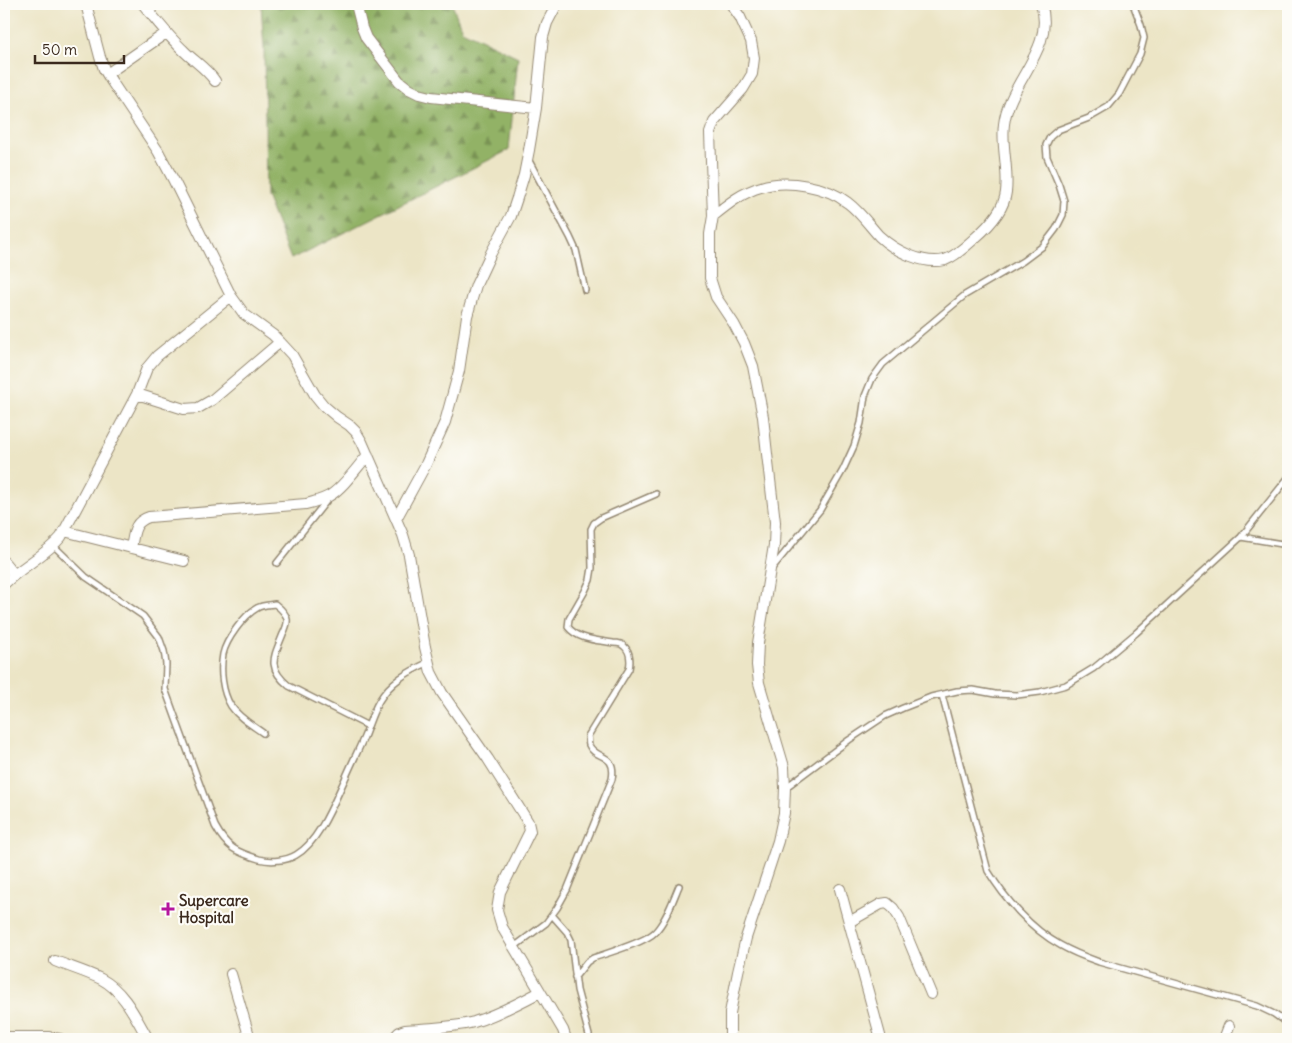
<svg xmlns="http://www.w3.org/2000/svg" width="1292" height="1043" font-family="Delius,sans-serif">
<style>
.forest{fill:url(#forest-firs);stroke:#666e42}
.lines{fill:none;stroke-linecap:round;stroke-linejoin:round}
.lane-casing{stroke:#948872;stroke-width:8}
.street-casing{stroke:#948872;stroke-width:12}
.lane{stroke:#fff;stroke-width:5}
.street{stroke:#fff;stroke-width:10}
.poi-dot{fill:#b5179e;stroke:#fdfcf7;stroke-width:2}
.labels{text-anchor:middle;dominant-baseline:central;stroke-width:4.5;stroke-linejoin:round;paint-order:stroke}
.poi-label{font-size:15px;font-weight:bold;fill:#3b2a1e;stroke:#fdfcf7;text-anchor:start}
</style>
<defs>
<pattern id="forest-firs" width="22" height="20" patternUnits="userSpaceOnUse" patternTransform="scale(1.25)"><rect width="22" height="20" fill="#92b266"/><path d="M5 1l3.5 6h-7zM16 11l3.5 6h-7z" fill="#789153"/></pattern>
</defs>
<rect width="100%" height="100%" fill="#fdfcf7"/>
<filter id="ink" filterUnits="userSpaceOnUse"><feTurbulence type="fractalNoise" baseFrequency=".02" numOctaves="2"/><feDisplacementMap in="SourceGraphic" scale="10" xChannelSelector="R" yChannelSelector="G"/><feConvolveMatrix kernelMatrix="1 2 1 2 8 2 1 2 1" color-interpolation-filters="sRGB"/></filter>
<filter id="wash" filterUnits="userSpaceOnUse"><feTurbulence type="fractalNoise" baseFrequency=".0096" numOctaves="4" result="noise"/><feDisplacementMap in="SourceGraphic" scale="20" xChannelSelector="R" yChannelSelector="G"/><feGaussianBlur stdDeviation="1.12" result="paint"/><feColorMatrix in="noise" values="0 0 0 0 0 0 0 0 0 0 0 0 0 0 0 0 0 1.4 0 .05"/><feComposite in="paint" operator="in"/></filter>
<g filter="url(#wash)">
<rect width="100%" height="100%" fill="#ece5c6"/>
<path class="forest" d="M 261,4 L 452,4 L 462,30 L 518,57 L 509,150 L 291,259 L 266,196 L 264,48 Z"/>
</g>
<g filter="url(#ink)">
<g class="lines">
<defs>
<path id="lane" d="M 528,159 L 570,237 L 576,250 L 585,290
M 1241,537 L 1288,545
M 54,546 L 86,577 L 143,616 L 159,637 L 164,651 L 166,664 L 165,689 L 215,826 C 227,848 236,852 259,859 C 270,862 286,861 296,855 C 319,842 334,802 345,779 C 351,765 358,751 364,737 C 369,725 372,713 379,701 C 391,681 408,672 429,662
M 277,563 L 328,499
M 773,567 L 820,510 L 843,470 L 854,446 L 861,423 L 865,396 L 872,379 L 883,364 L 965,295 L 1023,261 L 1043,246 L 1056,229 L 1063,215 L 1064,201 L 1059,185 L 1047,157 L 1046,145 L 1050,137 L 1058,130 L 1089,118 L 1108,107 L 1119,94 L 1140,54 L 1144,38 L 1141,25 L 1133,4
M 942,695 L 988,871 C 1005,899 1031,929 1060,945 C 1072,952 1085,957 1099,962 L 1257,1006 L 1274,1014 L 1288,1024
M 263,733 C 252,725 239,718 231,706 C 222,692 220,670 223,654 C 226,640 244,615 257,608 C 262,605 269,605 275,604 C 280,608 286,613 287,619 C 288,624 285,630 283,634 C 274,657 266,667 289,686 L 368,726
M 785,788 L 849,740 L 885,716 L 903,708 L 931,697 L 957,691 L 973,690 L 995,694 L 1017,695 L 1040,692 L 1066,685 L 1094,668 L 1136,633 L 1241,537 L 1288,478
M 552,915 L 567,932 L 571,940 L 577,990 L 590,1039
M 514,947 L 546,923 L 557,908 L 567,890 L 612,779 C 617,752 595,760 589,745 C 588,742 589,739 588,736 L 629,669 C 631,660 630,649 621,644 C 618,643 615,643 613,643 C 598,640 578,640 568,627 L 569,619 L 585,591 L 590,580 L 592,568 L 591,529 L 594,523 L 601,518 L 656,494
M 575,977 L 587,962 L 593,958 C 608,953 646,942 655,932 C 666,921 673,900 679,886"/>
<path id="street" d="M 86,4 L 100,57 L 104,69 L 112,82 L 158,151 L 174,181 L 231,296 L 244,314 L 273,335 L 280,342 L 292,355 L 315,395 L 324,406 L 337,417 L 349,425 L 356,432 L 362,442 L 403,535 L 409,555 L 425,647 L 431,672 L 442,693 L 488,759 L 528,822 L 530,831 L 500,892 L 497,910 L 502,927 L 563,1030 L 566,1039
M 143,4 C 156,20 169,37 184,51 C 195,62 206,68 215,81
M 356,4 L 362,28 L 366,38 L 399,81 L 409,89 L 419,94 L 431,97 L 536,108
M 107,74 L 166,33
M 713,216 L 710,133 L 714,122 L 743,89 L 752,74 L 754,58 L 751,41 L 740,17 L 731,4
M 137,394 L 184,409 L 198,408 L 212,400 L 280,342
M 396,519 L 426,464 L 445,422 L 459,371 L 467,316 L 476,285 L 491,253 L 511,216 L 517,198 L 524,175 L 529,150 L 536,108 L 543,37 L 547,23 L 557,4
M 64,531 L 184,561
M 131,548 C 134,534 133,522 149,517 L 306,504 C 314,502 321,500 329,496 C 343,488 357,467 368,455
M 4,562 L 14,574
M 4,584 C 22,566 45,556 61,537 L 137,394 L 147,368 L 157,356 L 231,296
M 840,889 L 881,1039
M 849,922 L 881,904 L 887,903 L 893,908 L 899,917 L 931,994
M 55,961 C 70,967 87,972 101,979 C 124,991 136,1018 148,1039
M 231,974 L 250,1039
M 4,1037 L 48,1037 L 60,1039
M 396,1039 C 396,1033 399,1032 405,1030 C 427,1028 452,1028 474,1022 C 497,1015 519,1003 540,992
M 730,1039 L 730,1013 L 738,972 L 746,938 L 778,841 L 784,813 L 785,788 L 784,767 L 759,683 L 757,665 L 758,643 L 774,545 L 775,522 L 767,454 L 763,417 L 753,366 L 744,343 L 734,324 L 716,297 L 710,278 L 710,234 L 713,216 C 728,204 743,192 761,187 C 787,179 827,186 848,203 C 860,212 869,225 879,236 C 895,251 923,265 945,260 C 956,256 966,246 975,238 C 989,226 1004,210 1006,192 C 1009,169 1001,146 1004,124 C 1009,81 1056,49 1041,4
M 1224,1039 L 1229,1026"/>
</defs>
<use href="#lane" class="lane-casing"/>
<use href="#street" class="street-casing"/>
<use href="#lane" class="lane"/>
<use href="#street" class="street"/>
</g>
</g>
<path class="poi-dot" d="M165.5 901.5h5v5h5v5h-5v5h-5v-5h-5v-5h5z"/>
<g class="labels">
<g class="poi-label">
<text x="179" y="900">Supercare<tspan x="179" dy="17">Hospital</tspan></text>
</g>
</g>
<rect width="1292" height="1043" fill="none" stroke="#fdfcf7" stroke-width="20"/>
<path d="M35 55v8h89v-8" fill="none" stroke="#3b2a1e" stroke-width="2.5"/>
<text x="42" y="55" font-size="15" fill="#3b2a1e" stroke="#fdfcf7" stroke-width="4" paint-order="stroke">50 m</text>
</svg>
